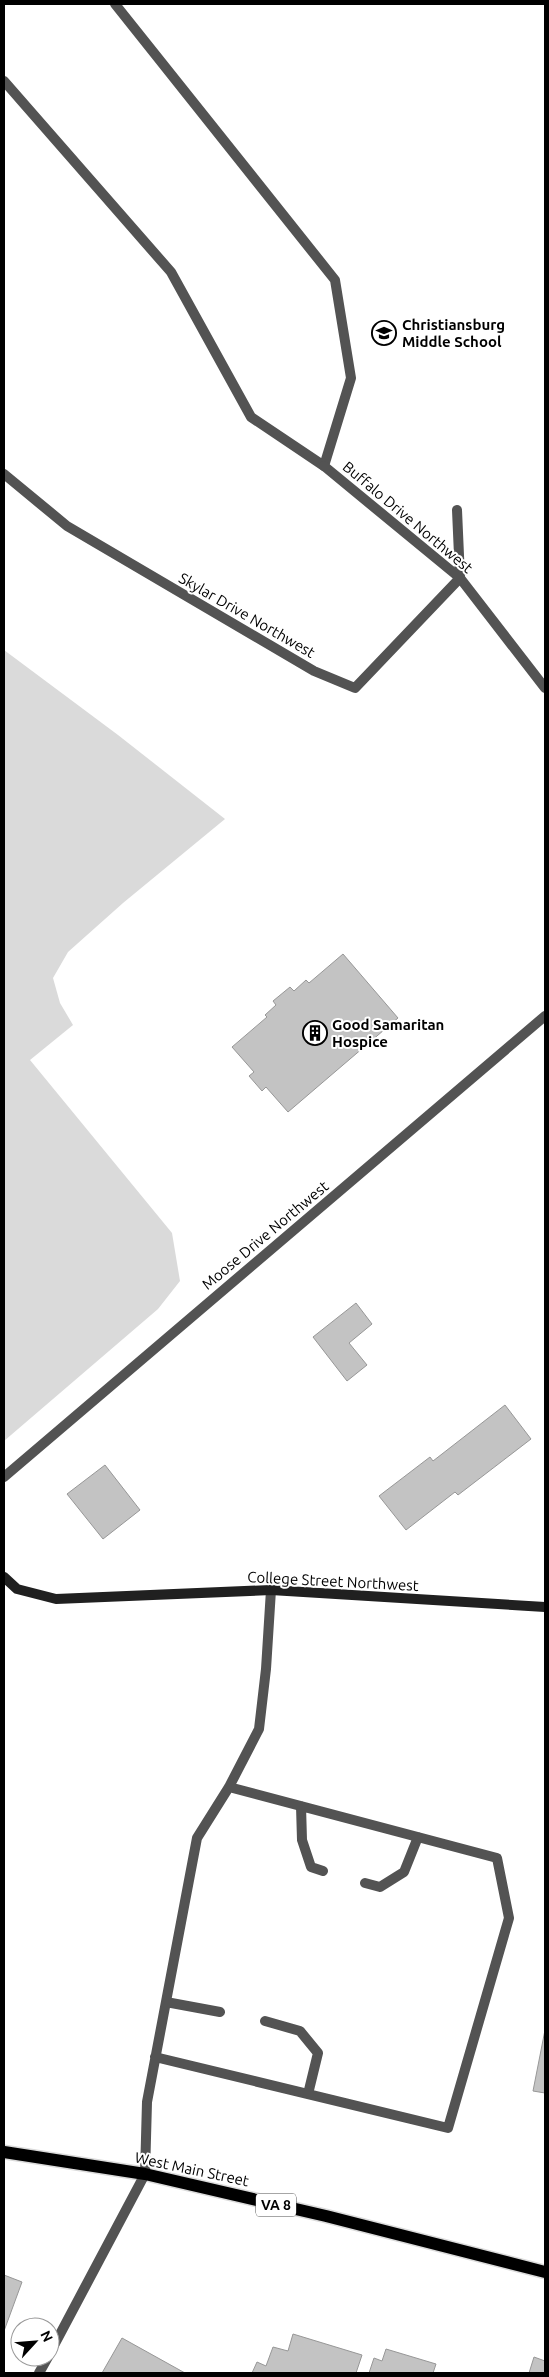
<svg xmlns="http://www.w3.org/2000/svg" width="549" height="2377" font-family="Ubuntu,sans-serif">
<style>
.green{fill:#dadada}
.building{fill:#c3c3c3;stroke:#979797}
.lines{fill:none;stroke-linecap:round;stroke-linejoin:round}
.primary-casing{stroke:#dbdbdb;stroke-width:15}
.lane{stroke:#535353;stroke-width:10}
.street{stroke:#535353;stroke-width:10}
.secondary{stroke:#202020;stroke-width:10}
.primary{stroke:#000;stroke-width:12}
.labels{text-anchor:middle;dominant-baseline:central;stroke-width:4;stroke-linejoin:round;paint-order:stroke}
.shield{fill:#fff;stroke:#4c4c4c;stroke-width:1}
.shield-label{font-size:14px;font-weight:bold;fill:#000}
.poi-label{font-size:15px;font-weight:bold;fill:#000;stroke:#fff;text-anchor:start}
.street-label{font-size:15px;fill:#000;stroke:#fff}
</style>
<rect width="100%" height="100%" fill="#fff"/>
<path class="green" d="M 4,650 L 118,735 L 225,819 L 123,903 L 68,952 L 53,978 L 60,1003 L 73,1025 L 30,1060 L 172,1233 L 180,1281 L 158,1309 L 4,1441 Z"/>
<path class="building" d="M 343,954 L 398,1018 L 288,1112 L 266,1087 L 262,1091 L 249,1076 L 254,1072 L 232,1047 L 267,1017 L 265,1015 L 276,1005 L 273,1001 L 290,987 L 294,991 L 306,980 L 309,983 Z
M 356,1303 L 372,1324 L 349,1343 L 367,1365 L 347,1381 L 313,1337 Z
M 505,1405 L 531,1439 L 458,1495 L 455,1492 L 406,1530 L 379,1496 L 430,1457 L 433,1461 Z
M 105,1465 L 140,1510 L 103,1539 L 67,1494 Z
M 545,2030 L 545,2093 L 533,2091 Z
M 4,2275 L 22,2282 L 4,2331 Z
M 293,2334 L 362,2355 L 356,2373 L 252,2373 L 257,2362 L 266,2366 L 273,2347 L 288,2351 Z
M 122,2338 L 185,2373 L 102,2373 Z
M 386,2349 L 436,2364 L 433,2373 L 369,2373 L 374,2358 L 382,2361 Z
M 534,2357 L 545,2361 L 545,2373 L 529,2373 Z"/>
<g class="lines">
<defs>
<path id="primary" d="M 4,2152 L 145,2174 L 326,2216 L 545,2272"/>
</defs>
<use href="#primary" class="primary-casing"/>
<path class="lane" d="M 4,81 L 171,272 L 251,417 L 324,466 L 351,378 L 335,280 L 115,4
M 457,510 L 460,578
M 301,1806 L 302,1840 L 311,1867 L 323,1871
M 365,1883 L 380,1887 L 404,1872 L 418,1837
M 166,2002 L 220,2012
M 265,2021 L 300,2031 L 318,2053 L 308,2094
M 155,2057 L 448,2128 L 509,1918 L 497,1858 L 229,1787
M 145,2174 L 147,2102 L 197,1838 L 229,1787 L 259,1729 L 266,1669 L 271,1590"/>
<path class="street" d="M 324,466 L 460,578 L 545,688
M 4,474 L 67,526 L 314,671 L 355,688 L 460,578
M 4,1477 L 545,1016
M 50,2353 L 145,2174
M 39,2373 L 48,2357"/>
<path class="secondary" d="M 4,1577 L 17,1589 L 56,1599 L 271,1590 L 545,1607"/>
<use href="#primary" class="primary"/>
</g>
<defs>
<symbol id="school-ring" viewBox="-11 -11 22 22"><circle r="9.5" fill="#fff" stroke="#000" stroke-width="1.5"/><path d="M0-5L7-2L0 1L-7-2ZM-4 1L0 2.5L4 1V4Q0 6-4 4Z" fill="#000"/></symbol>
<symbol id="building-ring" viewBox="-11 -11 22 22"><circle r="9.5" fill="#fff" stroke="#000" stroke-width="1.5"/><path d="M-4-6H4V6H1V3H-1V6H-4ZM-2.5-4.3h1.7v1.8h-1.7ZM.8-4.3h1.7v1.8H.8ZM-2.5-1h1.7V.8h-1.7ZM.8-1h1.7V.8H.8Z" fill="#000"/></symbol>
</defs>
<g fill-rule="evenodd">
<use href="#school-ring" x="370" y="319" width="28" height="28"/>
<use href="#building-ring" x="301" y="1019" width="28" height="28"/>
</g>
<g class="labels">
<rect class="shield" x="256" y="2193.5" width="40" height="23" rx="4"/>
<g class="shield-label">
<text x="276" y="2205">VA 8</text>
</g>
<g class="poi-label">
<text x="402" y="324">Christiansburg<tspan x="402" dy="17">Middle School</tspan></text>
<text x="332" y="1024">Good Samaritan<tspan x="332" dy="17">Hospice</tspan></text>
</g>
<g class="street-label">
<text transform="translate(408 517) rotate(40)">Buffalo Drive Northwest</text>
<text transform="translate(247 615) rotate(30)">Skylar Drive Northwest</text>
<text transform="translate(265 1235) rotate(-40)">Moose Drive Northwest</text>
<text transform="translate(333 1581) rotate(3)">College Street Northwest</text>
<text transform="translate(192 2169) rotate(12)">West Main Street</text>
</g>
</g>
<rect width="549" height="2377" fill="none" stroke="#000000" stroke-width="10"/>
<g transform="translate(35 2342) rotate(64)"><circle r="24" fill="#ffffff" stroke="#999999"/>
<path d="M0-4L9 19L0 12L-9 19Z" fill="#000000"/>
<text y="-8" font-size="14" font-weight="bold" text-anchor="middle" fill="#000000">N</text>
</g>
</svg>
